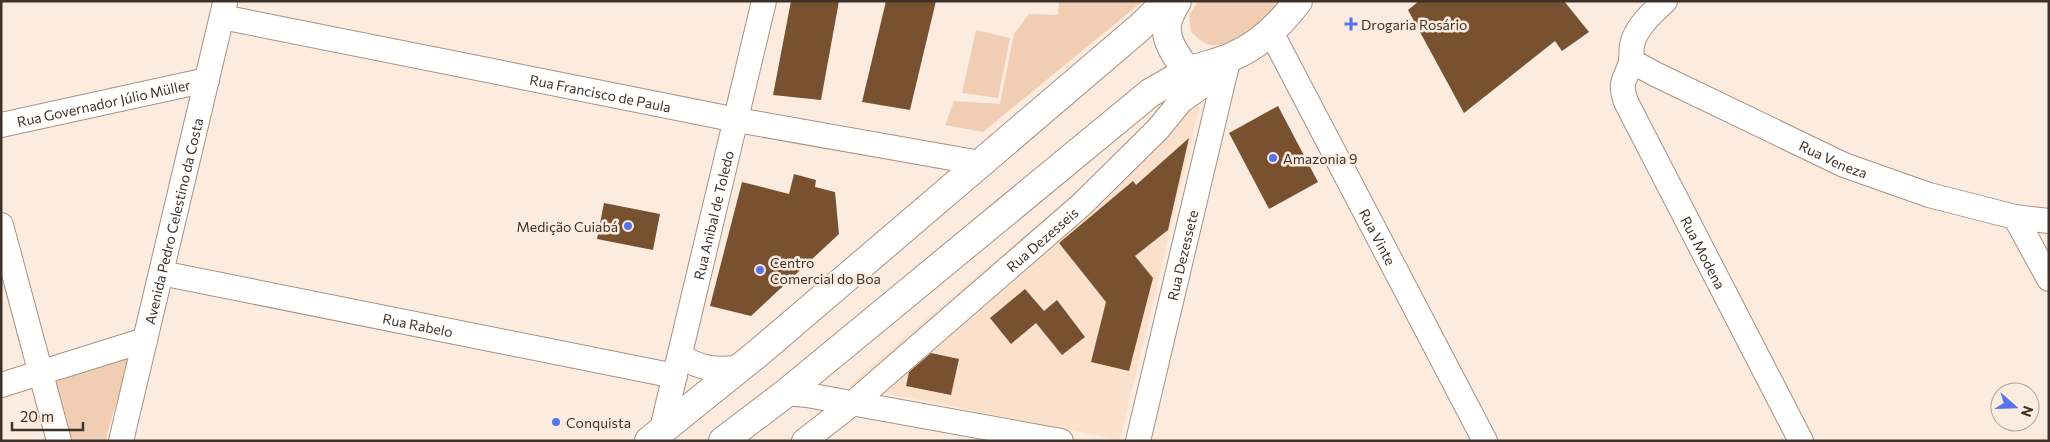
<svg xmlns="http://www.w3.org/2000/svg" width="2050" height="442" font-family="Commissioner,sans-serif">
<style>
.built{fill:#fbe0cc}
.green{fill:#f1ceb3}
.building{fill:#785131}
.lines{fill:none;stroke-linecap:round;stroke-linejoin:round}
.street-casing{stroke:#aa917f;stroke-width:26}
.primary-casing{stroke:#aa917f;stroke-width:30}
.street{stroke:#fff;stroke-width:24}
.primary{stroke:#fff;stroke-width:28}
.poi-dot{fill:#5675ea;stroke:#fcece0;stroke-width:2}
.labels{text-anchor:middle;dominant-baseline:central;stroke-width:5;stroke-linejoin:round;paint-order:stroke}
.poi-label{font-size:14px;fill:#3c322a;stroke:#fcece0;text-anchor:start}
.street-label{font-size:14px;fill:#3c322a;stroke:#fcece0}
</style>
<rect width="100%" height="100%" fill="#fcece0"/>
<path class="built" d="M 1206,80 L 1120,440 L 848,386 Z"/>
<path class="green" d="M 1059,1 L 1143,1 L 983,132 L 945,125 L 954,101 L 1000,104 L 1014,34 L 1029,14 L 1058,15 Z
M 1198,1 L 1282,1 C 1268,16 1231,49 1210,45 C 1203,44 1196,36 1191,32 L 1189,15 Z
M 976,30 L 1010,38 L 998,98 L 962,93 Z
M 131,354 L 105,441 L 65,441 L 47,376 Z"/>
<path class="building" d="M 791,1 L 839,1 L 821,100 L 773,95 Z
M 886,1 L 936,1 L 910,110 L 862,102 Z
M 1419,1 L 1564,1 L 1589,32 L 1562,51 L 1555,41 L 1464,113 L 1408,10 Z
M 1278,106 L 1318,182 L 1269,209 L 1229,133 Z
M 1189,138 L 1168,230 L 1135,256 L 1153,278 L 1129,371 L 1091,362 L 1106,302 L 1059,243 L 1133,181 L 1136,185 Z
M 794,174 L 816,180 L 815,187 L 835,192 L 839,234 L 751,316 L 710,306 L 742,182 L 789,194 Z
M 604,203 L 660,214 L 653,250 L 597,239 Z
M 1025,289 L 1044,311 L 1057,300 L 1085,337 L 1062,355 L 1036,323 L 1011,344 L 990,318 Z
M 931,353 L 959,359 L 951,395 L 906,386 L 909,372 Z"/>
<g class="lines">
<defs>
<g id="street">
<path id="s1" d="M 1665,1 C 1653,12 1635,28 1632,45 C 1631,50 1632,56 1631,61 C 1627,80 1618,79 1626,102 L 1801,441"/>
<path id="s2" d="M 222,17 L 737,120 L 980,163"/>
<path id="s3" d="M 1271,32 L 1485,441"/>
<path id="s4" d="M 1631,61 L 1655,74 L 1844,165 L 1929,195 L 2015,217 L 2049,221"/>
<path id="s5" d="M 1,125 L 207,80"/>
<path d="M 2015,217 L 2049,279"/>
<path d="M 1,225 L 59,441"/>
<path id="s6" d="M 161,273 L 675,376"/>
<path d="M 680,356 C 701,369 717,371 741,367"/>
<path d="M 1,385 L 145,340"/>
<path d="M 786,393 L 807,395 L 1061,441"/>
<path id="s7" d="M 662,429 L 764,1"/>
<path id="s8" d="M 121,441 L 225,3"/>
<path id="s9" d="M 804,441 L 853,403 L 1080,206 L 1158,129 L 1181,101 L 1226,69"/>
<path id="s10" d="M 1138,441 L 1226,69 L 1228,63"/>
</g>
<path id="primary" d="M 1177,1 C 1174,7 1170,13 1168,20 C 1162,39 1178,58 1188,72
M 649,441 L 757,354 L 1139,28 L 1167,1
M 723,441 L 786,393 L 1150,93 C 1162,86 1174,79 1187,72 C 1201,66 1217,63 1231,57 C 1258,46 1280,25 1298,1"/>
</defs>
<use href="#street" class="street-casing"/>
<use href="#primary" class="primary-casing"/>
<use href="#street" class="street"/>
<use href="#primary" class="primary"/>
</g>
<g class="poi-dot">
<path d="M1348.5 16.5h5v5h5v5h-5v5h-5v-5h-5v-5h5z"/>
<circle cx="1273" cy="158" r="5"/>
<circle cx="628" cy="226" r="5"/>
<circle cx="760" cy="270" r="5"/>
<circle cx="556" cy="422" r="5"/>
</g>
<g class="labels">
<g class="poi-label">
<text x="1361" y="24">Drogaria Rosário</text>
<text x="1283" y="158">Amazonia 9</text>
<text x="618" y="226" text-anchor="end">Medição Cuiabá</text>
<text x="770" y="262">Centro<tspan x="770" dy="16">Comercial do Boa</tspan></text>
<text x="566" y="422">Conquista</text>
</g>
<g class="street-label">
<text stroke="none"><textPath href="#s2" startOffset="386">Rua Francisco de Paula</textPath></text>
<text stroke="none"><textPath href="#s5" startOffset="105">Rua Governador Júlio Müller</textPath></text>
<text stroke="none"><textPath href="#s4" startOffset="225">Rua Veneza</textPath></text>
<text stroke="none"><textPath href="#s7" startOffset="220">Rua Anibal de Toledo</textPath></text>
<text stroke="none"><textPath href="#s8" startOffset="226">Avenida Pedro Celestino da Costa</textPath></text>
<text stroke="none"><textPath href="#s3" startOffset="231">Rua Vinte</textPath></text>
<text stroke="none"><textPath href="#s9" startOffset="312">Rua Dezesseis</textPath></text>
<text stroke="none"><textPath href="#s1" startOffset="284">Rua Modena</textPath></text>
<text stroke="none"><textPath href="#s10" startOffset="191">Rua Dezessete</textPath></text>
<text stroke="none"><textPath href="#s6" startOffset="262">Rua Rabelo</textPath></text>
</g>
</g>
<rect width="2050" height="442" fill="none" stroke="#3c322a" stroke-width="5"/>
<g transform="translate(2015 407) rotate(110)"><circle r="24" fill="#fcece0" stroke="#afa297"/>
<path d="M0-4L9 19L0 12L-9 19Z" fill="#5675ea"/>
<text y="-8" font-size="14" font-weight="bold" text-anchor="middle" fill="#3c322a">N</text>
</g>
<path d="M12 422v8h71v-8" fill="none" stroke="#3c322a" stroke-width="2.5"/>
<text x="20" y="422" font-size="15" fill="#3c322a" stroke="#fcece0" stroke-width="4" paint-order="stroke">20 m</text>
</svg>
